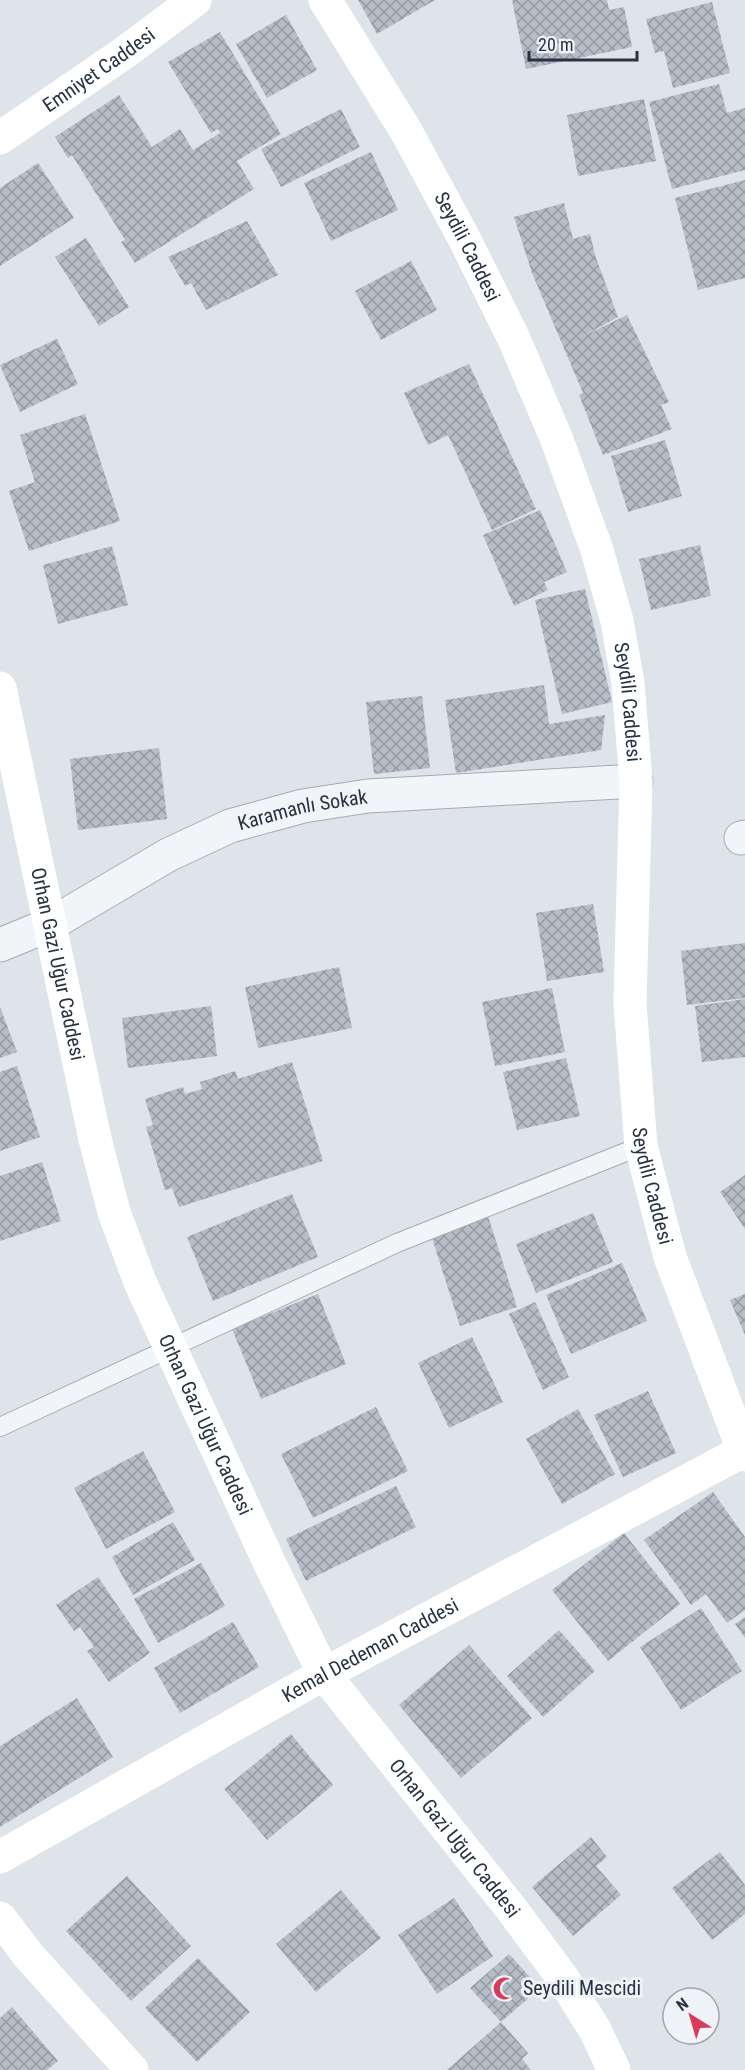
<svg xmlns="http://www.w3.org/2000/svg" width="745" height="2070" font-family="'Roboto Condensed',sans-serif">
<style>
.building{fill:url(#building-cross-hatch)}
.lines{fill:none;stroke-linecap:round;stroke-linejoin:round}
.lane-casing{stroke:#a4abb4;stroke-width:20}
.street-casing{stroke:#a4abb4;stroke-width:35}
.lane{stroke:#f2f5f8;stroke-width:18}
.street{stroke:#f2f5f8;stroke-width:33}
.secondary{stroke:#fff;stroke-width:33}
.labels{text-anchor:middle;dominant-baseline:central;stroke-width:6;stroke-linejoin:round;paint-order:stroke}
.street-label{font-size:20px;fill:#273242;stroke:#eff3f7}
.poi-label{font-size:20px;fill:#273242;stroke:#eff3f7;text-anchor:start}
</style>
<defs>
<pattern id="building-cross-hatch" width="8" height="8" patternUnits="userSpaceOnUse" patternTransform="scale(1.5)"><rect width="8" height="8" fill="#b6bdc7"/><path d="M0 0l8 8M0 8l8-8" fill="none" stroke="#949aa3"/></pattern>
</defs>
<rect width="100%" height="100%" fill="#dfe4ea"/>
<path class="building" d="M 358,0 L 435,0 L 377,34 Z
M 512,0 L 607,0 L 609,10 L 624,7 L 632,47 L 526,69 Z
M 712,2 L 730,73 L 673,88 L 664,51 L 655,53 L 646,19 Z
M 286,15 L 317,70 L 267,98 L 236,44 Z
M 220,32 L 281,134 L 237,161 L 254,189 L 135,263 L 121,242 L 125,240 L 72,155 L 68,158 L 55,137 L 119,95 L 152,147 L 180,129 L 193,150 L 220,133 L 225,140 L 218,129 L 211,133 L 168,62 Z
M 719,84 L 727,113 L 745,108 L 745,170 L 672,189 L 649,102 Z
M 644,99 L 656,161 L 578,176 L 567,115 Z
M 341,109 L 360,147 L 281,187 L 261,149 Z
M 371,152 L 398,210 L 331,241 L 304,183 Z
M 38,163 L 74,218 L 0,266 L 0,188 Z
M 745,180 L 745,278 L 698,290 L 675,198 Z
M 564,203 L 573,239 L 590,234 L 596,258 L 618,317 L 581,337 L 627,315 L 669,402 L 661,405 L 672,429 L 603,455 L 579,395 L 583,393 L 532,273 L 514,217 Z
M 247,221 L 278,275 L 206,310 L 191,283 L 185,286 L 168,257 Z
M 86,238 L 129,307 L 99,326 L 55,257 Z
M 411,261 L 437,310 L 381,340 L 355,291 Z
M 57,339 L 78,384 L 20,412 L 0,365 Z
M 469,364 L 536,509 L 492,530 L 448,435 L 428,445 L 404,393 Z
M 85,414 L 120,521 L 29,551 L 9,491 L 35,482 L 20,435 Z
M 665,440 L 682,496 L 628,512 L 611,456 Z
M 540,510 L 567,572 L 544,582 L 548,590 L 514,606 L 483,535 Z
M 700,545 L 711,596 L 651,610 L 639,559 Z
M 112,546 L 128,605 L 58,624 L 43,565 Z
M 585,589 L 612,702 L 562,714 L 535,600 Z
M 544,685 L 549,724 L 605,715 L 601,750 L 456,773 L 445,700 Z
M 422,696 L 430,768 L 374,774 L 366,702 Z
M 159,748 L 167,819 L 78,830 L 70,759 Z
M 593,904 L 604,972 L 547,981 L 536,913 Z
M 745,943 L 745,998 L 687,1005 L 681,951 Z
M 339,967 L 352,1028 L 258,1048 L 245,987 Z
M 552,988 L 565,1052 L 495,1066 L 482,1002 Z
M 745,999 L 745,1057 L 702,1062 L 695,1006 Z
M 211,1006 L 217,1056 L 128,1068 L 122,1018 Z
M 0,1007 L 17,1052 L 0,1058 Z
M 566,1058 L 580,1116 L 517,1130 L 503,1072 Z
M 292,1062 L 323,1161 L 179,1207 L 172,1188 L 165,1190 L 146,1127 L 153,1125 L 145,1099 L 183,1087 L 185,1094 L 202,1089 L 200,1082 L 235,1071 L 238,1079 Z
M 17,1066 L 40,1137 L 0,1151 L 0,1072 Z
M 42,1162 L 61,1221 L 0,1241 L 0,1176 Z
M 745,1175 L 745,1229 L 720,1192 Z
M 292,1194 L 318,1257 L 213,1301 L 187,1237 Z
M 593,1213 L 613,1262 L 536,1293 L 516,1244 Z
M 488,1216 L 517,1307 L 460,1326 L 431,1235 Z
M 622,1263 L 647,1321 L 571,1354 L 546,1295 Z
M 318,1294 L 346,1364 L 261,1399 L 232,1329 Z
M 745,1294 L 745,1335 L 730,1300 Z
M 535,1302 L 569,1377 L 543,1390 L 509,1314 Z
M 472,1337 L 503,1402 L 449,1428 L 418,1363 Z
M 648,1391 L 676,1453 L 623,1477 L 594,1415 Z
M 376,1407 L 408,1471 L 313,1518 L 281,1454 Z
M 578,1409 L 615,1474 L 562,1504 L 526,1439 Z
M 143,1451 L 175,1512 L 106,1549 L 74,1488 Z
M 396,1486 L 416,1527 L 306,1581 L 286,1539 Z
M 713,1492 L 745,1537 L 745,1610 L 727,1623 L 706,1594 L 691,1605 L 644,1540 Z
M 173,1522 L 195,1560 L 133,1595 L 112,1557 Z
M 624,1533 L 680,1604 L 608,1661 L 552,1590 Z
M 201,1563 L 225,1606 L 158,1643 L 134,1599 Z
M 98,1577 L 150,1653 L 109,1682 L 87,1651 L 94,1647 L 80,1627 L 74,1631 L 56,1605 Z
M 701,1608 L 742,1671 L 681,1710 L 640,1647 Z
M 745,1617 L 745,1638 L 735,1624 Z
M 233,1622 L 259,1667 L 180,1713 L 154,1668 Z
M 559,1630 L 595,1671 L 543,1717 L 507,1676 Z
M 469,1645 L 532,1718 L 461,1778 L 399,1705 Z
M 77,1698 L 113,1757 L 0,1827 L 0,1746 Z
M 291,1734 L 333,1785 L 267,1840 L 224,1789 Z
M 591,1837 L 607,1857 L 596,1866 L 621,1895 L 573,1936 L 532,1887 Z
M 720,1852 L 745,1885 L 745,1914 L 712,1940 L 672,1888 Z
M 127,1876 L 191,1946 L 131,2001 L 66,1931 Z
M 341,1890 L 381,1938 L 316,1992 L 276,1944 Z
M 454,1898 L 493,1956 L 437,1994 L 398,1935 Z
M 509,1954 L 540,1988 L 501,2022 L 470,1988 Z
M 198,1958 L 250,2012 L 197,2062 L 145,2008 Z
M 12,2007 L 58,2061 L 47,2070 L 0,2070 L 0,2018 Z
M 501,2022 L 528,2053 L 522,2059 L 531,2070 L 447,2070 Z"/>
<g class="lines">
<defs>
<path id="lane" d="M 0,1427 L 397,1243 L 641,1146"/>
<g id="street">
<path d="M 741,838 L 745,837"/>
<path id="s1" d="M 0,945 L 51,924 L 168,855 L 230,826 L 303,806 L 368,796 L 636,781"/>
</g>
</defs>
<use href="#lane" class="lane-casing"/>
<use href="#street" class="street-casing"/>
<use href="#lane" class="lane"/>
<use href="#street" class="street"/>
<g class="secondary">
<path id="s2" d="M 325,0 L 406,131 L 465,240 L 514,339 L 557,440 L 597,550 L 617,621 L 628,683 L 636,781 L 630,1004 L 641,1146 L 670,1257 L 745,1455"/>
<path id="s3" d="M 0,138 L 124,53 L 195,0"/>
<path id="s4" d="M 0,688 L 95,1139 L 114,1212 L 140,1282 L 269,1562 L 324,1674 L 510,1907 L 562,1977 L 595,2030 L 614,2070"/>
<path id="s5" d="M 0,1857 L 324,1674 L 745,1450"/>
<path d="M 0,1918 L 29,1956 L 132,2070"/>
</g>
</g>
<defs>
<symbol id="mosque-bare" viewBox="-9 -9 18 18"><path d="M3.5-4.9A6 6 0 1 0 3.5 4.9A5 5 0 1 1 3.5-4.9Z" fill="#d73c5c" stroke="#eff3f7" stroke-width="2.5" paint-order="stroke"/></symbol>
</defs>
<g fill-rule="evenodd">
<use href="#mosque-bare" x="488" y="1972" width="33" height="33"/>
</g>
<g class="labels">
<g class="street-label">
<text stroke="none"><textPath href="#s3" startOffset="120">Emniyet Caddesi</textPath></text>
<text stroke="none"><textPath href="#s2" startOffset="285">Seydili Caddesi</textPath></text>
<text stroke="none"><textPath href="#s2" startOffset="771">Seydili Caddesi</textPath></text>
<text stroke="none"><textPath href="#s1" startOffset="334">Karamanlı Sokak</textPath></text>
<text stroke="none"><textPath href="#s4" startOffset="282">Orhan Gazi Uğur Caddesi</textPath></text>
<text stroke="none"><textPath href="#s2" startOffset="1257">Seydili Caddesi</textPath></text>
<text stroke="none"><textPath href="#s4" startOffset="768">Orhan Gazi Uğur Caddesi</textPath></text>
<text stroke="none"><textPath href="#s5" startOffset="424">Kemal Dedeman Caddesi</textPath></text>
<text stroke="none"><textPath href="#s4" startOffset="1254">Orhan Gazi Uğur Caddesi</textPath></text>
</g>
<g class="poi-label">
<text x="523" y="1988">Seydili Mescidi</text>
</g>
</g>
<g transform="translate(691 2016) rotate(323)"><circle r="28" fill="#eff3f7" stroke="#9fa6af" stroke-width="1.5"/>
<path d="M0-4.5L10 22L0 15L-10 22Z" fill="#d73c5c"/>
<text y="-9" font-size="16" font-weight="bold" text-anchor="middle" fill="#273242">N</text>
</g>
<path d="M529 51v9h108v-9" fill="none" stroke="#273242" stroke-width="3"/>
<text x="538" y="51" font-size="18" fill="#273242" stroke="#eff3f7" stroke-width="4.5" paint-order="stroke">20 m</text>
</svg>
